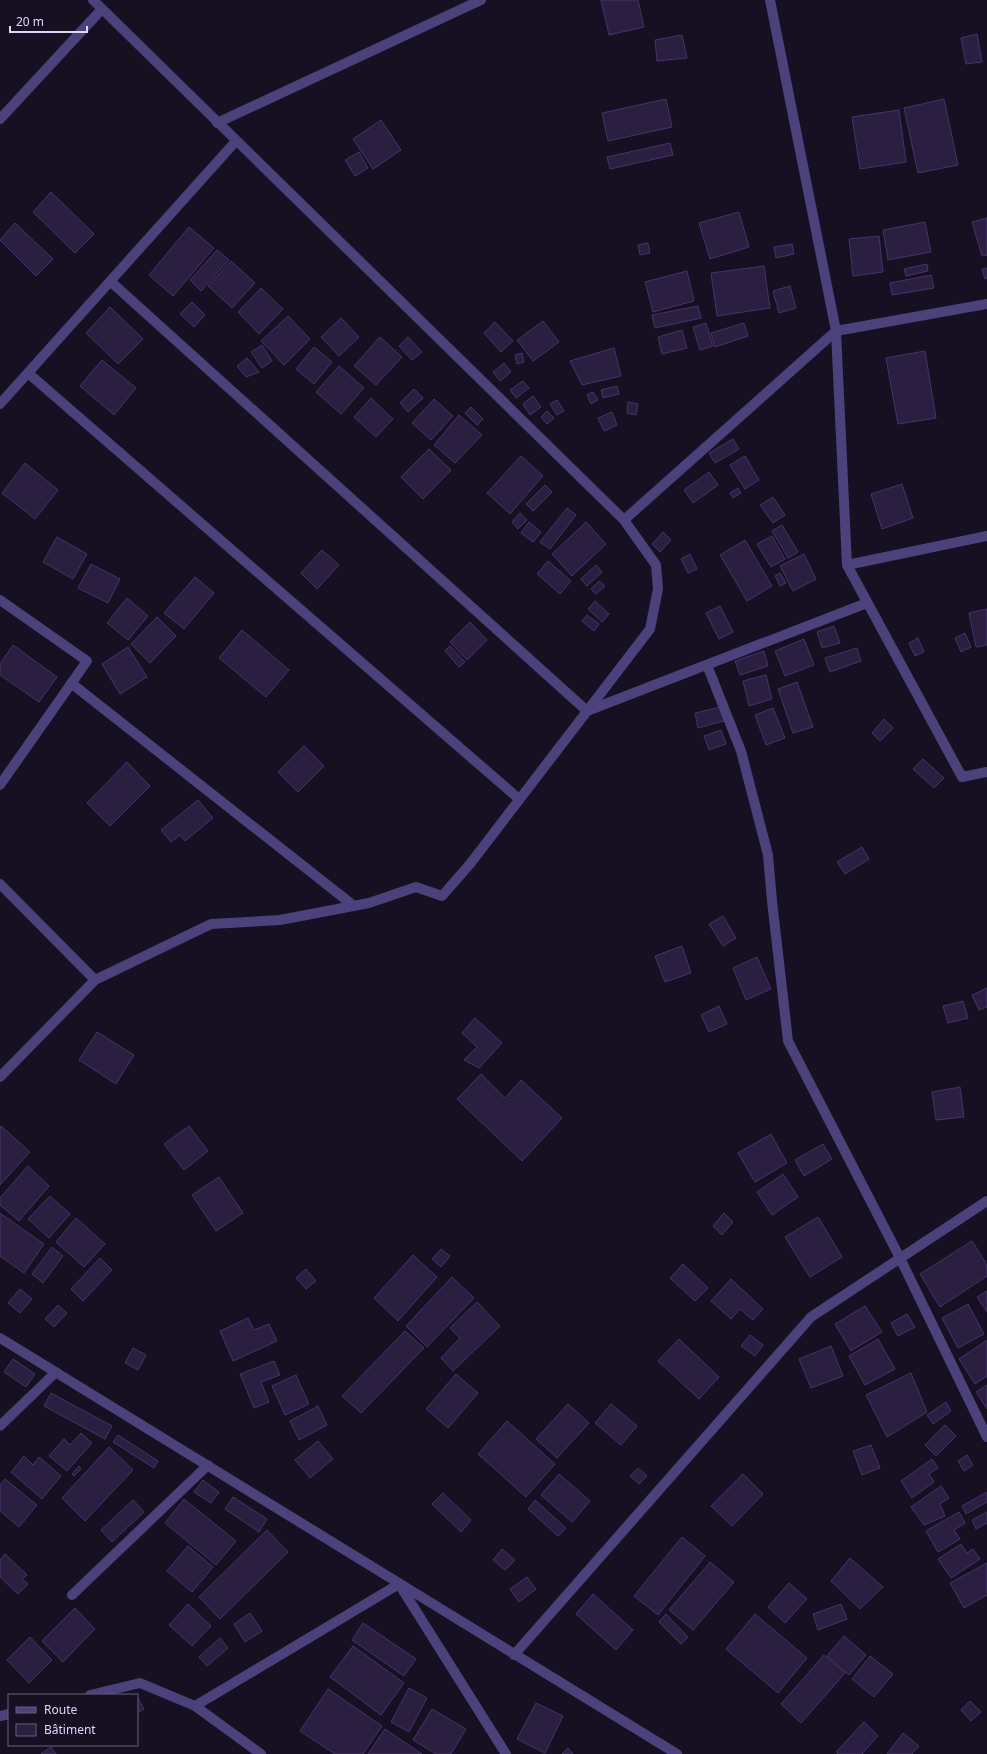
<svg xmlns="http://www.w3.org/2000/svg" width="987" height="1754" font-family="'Noto Sans',sans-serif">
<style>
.building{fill:#2a1f40;stroke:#46336a}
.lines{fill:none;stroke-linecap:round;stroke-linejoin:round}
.minor{stroke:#4b417b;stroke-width:10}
</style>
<rect width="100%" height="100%" fill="#161022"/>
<path class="building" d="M 601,0 L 638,0 L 644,27 L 609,35 Z
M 977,34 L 982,62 L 966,64 L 961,38 Z
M 682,35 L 687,58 L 657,61 L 655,40 Z
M 666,99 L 672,127 L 608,141 L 602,113 Z
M 944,99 L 958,165 L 918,173 L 904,108 Z
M 899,110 L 906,162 L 860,169 L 852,117 Z
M 381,120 L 401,150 L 373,169 L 353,139 Z
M 670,143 L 673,155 L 610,169 L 607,157 Z
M 359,152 L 368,168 L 355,176 L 345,160 Z
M 51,192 L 94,234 L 75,253 L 33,212 Z
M 739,212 L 749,247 L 710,259 L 699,223 Z
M 987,218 L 987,255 L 982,256 L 972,222 Z
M 925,222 L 931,252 L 888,260 L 883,230 Z
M 15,223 L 53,259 L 36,276 L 0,240 Z
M 189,227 L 214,248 L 173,296 L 149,275 Z
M 879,236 L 883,272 L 853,276 L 849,239 Z
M 648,243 L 650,253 L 640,255 L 638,245 Z
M 792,244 L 794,254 L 776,258 L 774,247 Z
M 217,250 L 229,260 L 201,291 L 190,280 Z
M 231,261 L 255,283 L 232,308 L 208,286 Z
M 927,264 L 928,271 L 906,276 L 904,269 Z
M 764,266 L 770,308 L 717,316 L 711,273 Z
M 987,268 L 987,278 L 985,279 L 982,269 Z
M 687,271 L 694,301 L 653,312 L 645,282 Z
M 931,275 L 934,288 L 892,295 L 890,283 Z
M 790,286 L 796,308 L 779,313 L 773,291 Z
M 261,288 L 283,309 L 259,334 L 238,312 Z
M 192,302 L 205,315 L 194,327 L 180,314 Z
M 698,306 L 701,318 L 655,328 L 652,315 Z
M 110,307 L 143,339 L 118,364 L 86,333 Z
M 288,316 L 310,339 L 284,365 L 261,341 Z
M 341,318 L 359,337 L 339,356 L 321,337 Z
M 543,321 L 559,342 L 533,361 L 517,340 Z
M 495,322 L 513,341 L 501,352 L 484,333 Z
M 706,323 L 713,346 L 700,350 L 693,327 Z
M 744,323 L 748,336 L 715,347 L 711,333 Z
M 682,330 L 687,348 L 662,354 L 658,337 Z
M 380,337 L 402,357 L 376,385 L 354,366 Z
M 408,337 L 422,352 L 412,360 L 399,346 Z
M 262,345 L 272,361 L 262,368 L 251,352 Z
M 314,347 L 332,362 L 314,384 L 296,369 Z
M 614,348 L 621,376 L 582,385 L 570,361 Z
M 925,351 L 936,418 L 898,424 L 886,358 Z
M 522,353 L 524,362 L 517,364 L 515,355 Z
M 247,358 L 259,372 L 246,377 L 237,366 Z
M 102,360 L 136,388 L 114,415 L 80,386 Z
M 504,363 L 511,372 L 500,381 L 493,372 Z
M 339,366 L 364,388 L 341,414 L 316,392 Z
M 523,381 L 529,388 L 516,398 L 510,390 Z
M 617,386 L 619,394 L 603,398 L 601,390 Z
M 414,389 L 423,398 L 408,412 L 400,403 Z
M 593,392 L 598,400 L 591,404 L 587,395 Z
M 533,396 L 541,407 L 530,415 L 523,404 Z
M 371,398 L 393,419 L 376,437 L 354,417 Z
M 434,399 L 453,416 L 431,440 L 412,423 Z
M 557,400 L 564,411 L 557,415 L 550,404 Z
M 628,402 L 638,404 L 636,415 L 627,413 Z
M 471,407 L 483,419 L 477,425 L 465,413 Z
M 547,411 L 554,418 L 547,424 L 541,417 Z
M 612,412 L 617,425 L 604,431 L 598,418 Z
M 459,415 L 482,435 L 455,463 L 434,445 Z
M 733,439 L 739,449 L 715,463 L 709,453 Z
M 429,449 L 451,470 L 423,499 L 401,477 Z
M 521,456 L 543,476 L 510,514 L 487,493 Z
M 745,456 L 759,480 L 745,489 L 730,465 Z
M 25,463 L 58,490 L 35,519 L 2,493 Z
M 709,472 L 718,485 L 693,503 L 684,490 Z
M 902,484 L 913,518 L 882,529 L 871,494 Z
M 545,485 L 552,492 L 533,511 L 526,504 Z
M 738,488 L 741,493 L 733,498 L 730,493 Z
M 773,497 L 785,515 L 773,523 L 760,505 Z
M 567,508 L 576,515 L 550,549 L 540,542 Z
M 520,513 L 527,520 L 518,529 L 512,522 Z
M 529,522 L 541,532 L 533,542 L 521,533 Z
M 586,522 L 606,544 L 572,576 L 552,554 Z
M 782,525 L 798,552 L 788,558 L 772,531 Z
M 663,532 L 671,540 L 660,552 L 652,544 Z
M 772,536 L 785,559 L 771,567 L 757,544 Z
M 57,537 L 87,554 L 73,579 L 43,562 Z
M 745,540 L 772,586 L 747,601 L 720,555 Z
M 322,550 L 339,565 L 317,589 L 301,573 Z
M 690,554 L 697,569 L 688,573 L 681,559 Z
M 804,554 L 816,579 L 793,591 L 780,566 Z
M 548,561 L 571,581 L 560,594 L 537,574 Z
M 91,564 L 120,579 L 108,603 L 78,588 Z
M 596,565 L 602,572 L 587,586 L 581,579 Z
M 780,573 L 786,583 L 780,586 L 775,576 Z
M 195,577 L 214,593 L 184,629 L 164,613 Z
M 599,581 L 605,586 L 596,594 L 591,589 Z
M 127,598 L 148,616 L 128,640 L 107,623 Z
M 595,601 L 609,614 L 602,622 L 588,609 Z
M 720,606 L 733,632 L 719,639 L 706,613 Z
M 987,609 L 987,645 L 976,647 L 969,613 Z
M 587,615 L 599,624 L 594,631 L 582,621 Z
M 157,617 L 176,636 L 150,663 L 131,644 Z
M 470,622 L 487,640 L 467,660 L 450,642 Z
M 834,626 L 840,643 L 822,648 L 817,632 Z
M 242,630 L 289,670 L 266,697 L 219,658 Z
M 965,633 L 971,647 L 961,652 L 955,638 Z
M 918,638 L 924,652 L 915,656 L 909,643 Z
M 804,639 L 814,665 L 785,676 L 775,651 Z
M 13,645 L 57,677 L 39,702 L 0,675 L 0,664 Z
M 450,646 L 465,662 L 459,667 L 445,651 Z
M 128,647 L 147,677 L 120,694 L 102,664 Z
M 857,648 L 861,661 L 830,672 L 825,658 Z
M 764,651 L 768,666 L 740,675 L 735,661 Z
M 766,675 L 772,699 L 749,706 L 743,681 Z
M 797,682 L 813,727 L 793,733 L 778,689 Z
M 720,707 L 724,721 L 698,728 L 695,713 Z
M 773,708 L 785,738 L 766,745 L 755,715 Z
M 884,719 L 893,728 L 880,741 L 872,733 Z
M 721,730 L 726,744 L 709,750 L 704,736 Z
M 304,746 L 324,766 L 298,792 L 278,772 Z
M 923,759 L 944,778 L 934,788 L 913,769 Z
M 127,762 L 150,786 L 110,826 L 87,803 Z
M 198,800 L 213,818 L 185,841 L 180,835 L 171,842 L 161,830 Z
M 862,847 L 869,859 L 845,874 L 837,862 Z
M 723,916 L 736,938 L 723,946 L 709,924 Z
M 682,946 L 691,973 L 665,982 L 655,956 Z
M 757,957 L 771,989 L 746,1000 L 733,968 Z
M 987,988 L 987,1007 L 979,1010 L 972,995 Z
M 963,1001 L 968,1018 L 948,1023 L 943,1006 Z
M 719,1006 L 727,1024 L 709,1032 L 701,1015 Z
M 475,1018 L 502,1043 L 479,1068 L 464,1060 L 477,1047 L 462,1033 Z
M 97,1032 L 134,1055 L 116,1084 L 79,1060 Z
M 481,1074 L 505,1098 L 521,1080 L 562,1118 L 522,1161 L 457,1099 Z
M 960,1087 L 964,1117 L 936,1120 L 932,1092 Z
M 1,1126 L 30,1152 L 0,1185 L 0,1127 Z
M 189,1126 L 208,1151 L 184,1170 L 164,1144 Z
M 771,1134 L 787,1163 L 755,1182 L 738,1153 Z
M 823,1144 L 832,1159 L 804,1176 L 795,1160 Z
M 28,1166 L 49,1186 L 19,1221 L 0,1205 L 0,1198 Z
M 783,1174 L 798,1197 L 772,1215 L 757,1192 Z
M 219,1177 L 243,1213 L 216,1231 L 192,1195 Z
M 50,1196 L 70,1214 L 49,1238 L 28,1219 Z
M 0,1213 L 44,1244 L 24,1273 L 0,1256 Z
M 724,1213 L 733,1222 L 722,1235 L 713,1226 Z
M 818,1217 L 842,1257 L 810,1277 L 785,1237 Z
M 76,1218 L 105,1244 L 84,1267 L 56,1242 Z
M 972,1241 L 987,1265 L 987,1276 L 940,1307 L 920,1274 Z
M 52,1247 L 63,1256 L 43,1283 L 32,1274 Z
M 441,1249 L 450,1256 L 441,1267 L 432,1259 Z
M 413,1255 L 437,1277 L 398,1321 L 374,1298 Z
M 100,1258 L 112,1270 L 83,1301 L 71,1289 Z
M 683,1264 L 708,1288 L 695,1301 L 670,1278 Z
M 306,1269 L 316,1281 L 306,1289 L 296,1278 Z
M 452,1277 L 474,1298 L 427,1347 L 406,1326 Z
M 731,1279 L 763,1309 L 753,1320 L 740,1309 L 731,1319 L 711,1301 Z
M 20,1289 L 32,1299 L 20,1313 L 8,1303 Z
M 987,1291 L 987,1312 L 977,1297 Z
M 477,1302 L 500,1326 L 453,1371 L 441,1358 L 460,1338 L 450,1328 Z
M 968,1304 L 984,1334 L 958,1348 L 942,1318 Z
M 58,1305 L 67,1313 L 54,1327 L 45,1319 Z
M 865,1306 L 882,1332 L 851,1351 L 835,1324 Z
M 907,1314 L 915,1327 L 898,1336 L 891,1323 Z
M 248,1318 L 254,1330 L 269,1324 L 277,1341 L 233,1361 L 220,1331 Z
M 405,1331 L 424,1348 L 361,1413 L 342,1396 Z
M 750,1335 L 763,1345 L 755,1356 L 741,1346 Z
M 679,1339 L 719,1377 L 699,1399 L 658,1361 Z
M 878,1339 L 895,1369 L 865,1385 L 849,1356 Z
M 987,1340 L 987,1376 L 975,1384 L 959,1359 Z
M 831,1346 L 843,1376 L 811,1388 L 799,1359 Z
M 133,1348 L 146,1355 L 138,1370 L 125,1363 Z
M 13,1359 L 35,1374 L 26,1387 L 4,1372 Z
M 274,1361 L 280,1375 L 261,1382 L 269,1402 L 254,1408 L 240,1374 Z
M 911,1373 L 927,1412 L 887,1437 L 866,1395 Z
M 456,1374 L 478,1393 L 448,1428 L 426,1409 Z
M 296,1375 L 309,1404 L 285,1415 L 272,1386 Z
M 987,1385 L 987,1409 L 976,1392 Z
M 51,1393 L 112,1426 L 105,1439 L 44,1406 Z
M 946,1402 L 951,1411 L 933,1424 L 927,1415 Z
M 568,1404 L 589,1423 L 557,1458 L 536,1439 Z
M 611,1404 L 637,1426 L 621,1445 L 595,1423 Z
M 318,1406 L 327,1425 L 299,1440 L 290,1421 Z
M 507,1421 L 555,1464 L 526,1497 L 478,1454 Z
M 945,1425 L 956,1436 L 936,1456 L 925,1445 Z
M 81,1433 L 92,1443 L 67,1471 L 49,1456 L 64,1439 L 70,1445 Z
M 118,1435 L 158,1461 L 154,1468 L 113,1442 Z
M 318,1441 L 333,1459 L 310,1478 L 295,1460 Z
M 871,1445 L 880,1468 L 862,1475 L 853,1451 Z
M 109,1447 L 133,1470 L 85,1521 L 62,1498 Z
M 967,1455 L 973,1465 L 964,1471 L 958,1461 Z
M 24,1456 L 33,1465 L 39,1457 L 61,1476 L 42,1499 L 11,1472 Z
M 932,1459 L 938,1468 L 929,1474 L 934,1482 L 912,1498 L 901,1481 Z
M 79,1466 L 81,1469 L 74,1476 L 72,1474 Z
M 638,1468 L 647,1476 L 639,1484 L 630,1476 Z
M 559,1474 L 590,1501 L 572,1522 L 541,1495 Z
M 743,1474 L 763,1494 L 732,1526 L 711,1506 Z
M 5,1479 L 37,1505 L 19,1527 L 0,1511 L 0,1485 Z
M 203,1480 L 219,1492 L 211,1503 L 194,1492 Z
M 941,1486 L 949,1498 L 940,1504 L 945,1516 L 924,1525 L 911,1507 Z
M 987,1492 L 987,1502 L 966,1514 L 962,1506 Z
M 443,1493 L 471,1520 L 461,1532 L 432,1504 Z
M 233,1497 L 267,1519 L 259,1532 L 225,1509 Z
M 184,1499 L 236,1541 L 216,1565 L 165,1523 Z
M 133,1500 L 144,1512 L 112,1542 L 101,1530 Z
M 535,1500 L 566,1528 L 558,1536 L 528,1509 Z
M 959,1512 L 965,1523 L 954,1530 L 960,1539 L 938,1552 L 926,1531 Z
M 987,1512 L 987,1523 L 976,1529 L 972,1520 Z
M 267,1530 L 288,1552 L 220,1619 L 199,1597 Z
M 682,1537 L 705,1556 L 658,1615 L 634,1596 Z
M 961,1544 L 967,1553 L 973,1549 L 980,1559 L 951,1578 L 938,1559 Z
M 188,1546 L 213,1567 L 192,1592 L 167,1571 Z
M 502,1549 L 515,1560 L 505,1570 L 493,1560 Z
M 5,1554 L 27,1575 L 22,1579 L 28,1584 L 18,1594 L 0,1577 L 0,1560 Z
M 850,1558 L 883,1587 L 860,1609 L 831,1581 Z
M 710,1562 L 734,1582 L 693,1630 L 669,1610 Z
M 987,1563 L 987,1595 L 964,1608 L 950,1583 Z
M 527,1577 L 536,1589 L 519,1602 L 510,1589 Z
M 789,1583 L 807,1599 L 785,1623 L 768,1607 Z
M 593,1594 L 633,1630 L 616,1650 L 576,1614 Z
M 188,1604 L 211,1626 L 192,1646 L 169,1625 Z
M 841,1604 L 847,1619 L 818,1630 L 813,1614 Z
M 75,1608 L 95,1629 L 63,1662 L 42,1641 Z
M 250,1613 L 262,1631 L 245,1642 L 234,1624 Z
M 666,1614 L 688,1637 L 681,1644 L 659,1622 Z
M 755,1614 L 807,1658 L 778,1693 L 726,1649 Z
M 363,1623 L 416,1659 L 404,1676 L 352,1640 Z
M 844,1636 L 866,1655 L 849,1675 L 827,1656 Z
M 30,1637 L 52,1660 L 29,1683 L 7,1660 Z
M 220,1638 L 228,1648 L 207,1666 L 199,1657 Z
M 353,1646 L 404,1683 L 381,1715 L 330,1677 Z
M 824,1655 L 845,1673 L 801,1723 L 781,1704 Z
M 870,1656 L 893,1674 L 874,1697 L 852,1679 Z
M 409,1688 L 427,1698 L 409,1732 L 391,1722 Z
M 328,1689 L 382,1726 L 363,1754 L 335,1754 L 300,1731 Z
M 137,1697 L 144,1709 L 137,1713 Z
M 970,1701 L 981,1712 L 971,1721 L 961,1710 Z
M 536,1703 L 563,1716 L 545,1753 L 517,1739 Z
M 432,1709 L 466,1729 L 451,1754 L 436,1754 L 413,1740 Z
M 864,1722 L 878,1736 L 862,1754 L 838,1754 L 836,1752 Z
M 385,1729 L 422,1754 L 368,1754 Z
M 903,1733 L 919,1746 L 912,1754 L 887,1754 Z
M 51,1747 L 56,1754 L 41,1754 Z
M 568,1748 L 573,1754 L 562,1754 Z"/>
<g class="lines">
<path class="minor" d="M 770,0 L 836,331 L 847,565 L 962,777 L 987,772
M 0,119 L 102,9
M 217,123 L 481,0
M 110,281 L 587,711 L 867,603
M 28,373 L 519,799
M 0,404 L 236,141
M 624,520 L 836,331 L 987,304
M 847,565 L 987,536
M 0,600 L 87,661 L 0,785
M 707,665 L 741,751 L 768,855 L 772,901 L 788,1041 L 900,1258 L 987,1437
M 71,683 L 354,906
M 0,884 L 95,980
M 0,1077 L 95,980 L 211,924 L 280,920 L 369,903 L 416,887 L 442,896 L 470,864 L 650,629 L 658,589 L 656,565 L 624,520 L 93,0
M 0,1338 L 677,1754
M 0,1426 L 56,1372
M 72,1595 L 208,1465
M 514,1655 L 811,1317 L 987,1201
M 90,1695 L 140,1683 L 195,1706 L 399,1584 L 506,1754
M 195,1706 L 261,1754
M 0,1716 L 9,1714"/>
</g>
<rect x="8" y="1694" width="130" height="52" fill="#161022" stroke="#665f78"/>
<rect x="16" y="1707" width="20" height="6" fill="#4b417b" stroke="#665f78"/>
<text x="44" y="1714" font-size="12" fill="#dfd6fa">Route</text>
<rect x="16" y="1724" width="20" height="12" fill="#2a1f40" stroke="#665f78"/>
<text x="44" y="1734" font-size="12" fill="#dfd6fa">Bâtiment</text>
<path d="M10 26v6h77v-6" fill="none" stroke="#dfd6fa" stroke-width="2"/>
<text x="16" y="26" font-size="12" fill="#dfd6fa" stroke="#161022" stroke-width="3" paint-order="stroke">20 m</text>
</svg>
